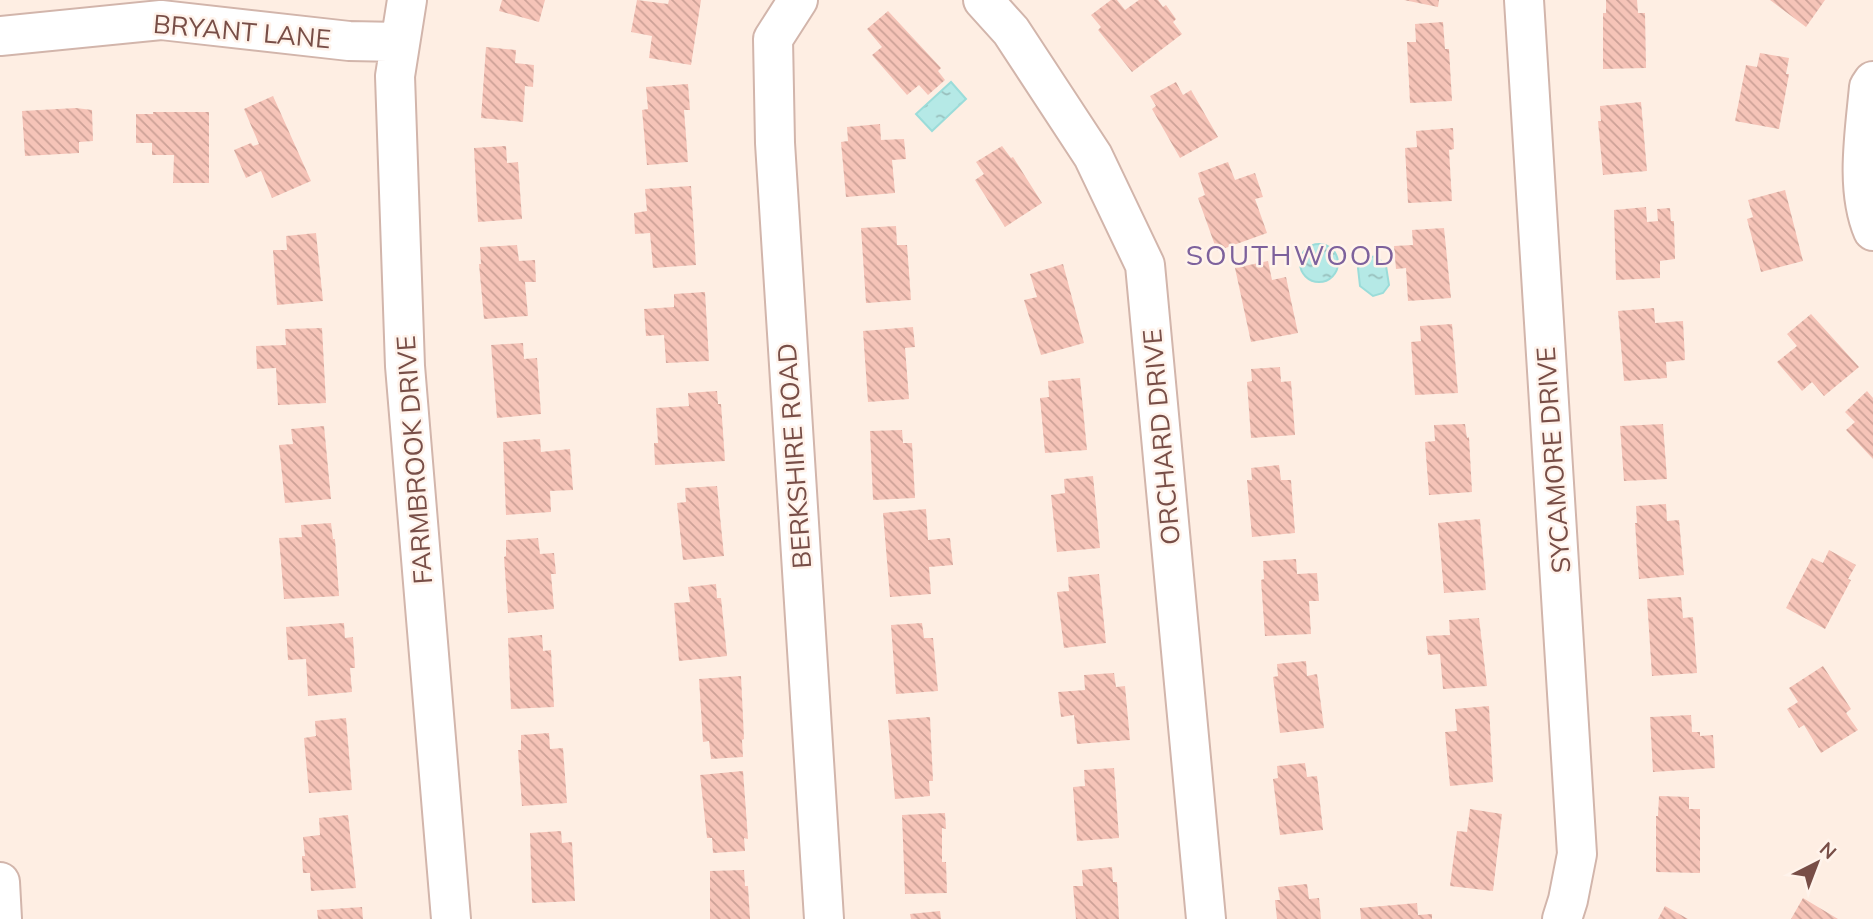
<svg xmlns="http://www.w3.org/2000/svg" width="1873" height="919" font-family="Mulish,sans-serif">
<style>
.water{fill:url(#water-ripples);stroke:#9bdcd9;stroke-width:2}
.building{fill:url(#building-back-hatch)}
.lines{fill:none;stroke-linecap:round;stroke-linejoin:round}
.minor-casing{stroke:#d2b5ab;stroke-width:42}
.tertiary-casing{stroke:#d2b5ab;stroke-width:42}
.minor{stroke:#fff;stroke-width:38}
.tertiary{stroke:#fff;stroke-width:38}
.labels{text-anchor:middle;dominant-baseline:central;stroke-width:5;stroke-linejoin:round;paint-order:stroke}
.street-label{font-size:26px;fill:#784e47;stroke:#fff3eb}
.neighbourhood-label{font-size:28px;letter-spacing:2px;fill:#7d619c;stroke:#fff3eb}
</style>
<defs>
<pattern id="water-ripples" width="26" height="14" patternUnits="userSpaceOnUse" patternTransform="scale(1.75)"><rect width="26" height="14" fill="#b5e9e6"/><path d="M2 4q2-2 4 0t4 0M15 11q2-2 4 0t4 0" fill="none" stroke="#98bfbc"/></pattern>
<pattern id="building-back-hatch" width="6" height="6" patternUnits="userSpaceOnUse" patternTransform="scale(1.75)"><rect width="6" height="6" fill="#f6c4b8"/><path d="M-1 5l2 2M0 0l6 6M5-1l2 2" fill="none" stroke="#cca197"/></pattern>
</defs>
<rect width="100%" height="100%" fill="#feeee3"/>
<path class="water" d="M 951,82 L 966,99 L 932,131 L 916,114 Z
M1300 263a19 19 0 1 1 38 0a19 19 0 1 1-38 0Z
M 1376,256 L 1386,266 L 1389,285 L 1383,293 L 1373,296 L 1360,286 L 1358,268 L 1366,258 Z"/>
<path class="building" d="M 502,0 L 545,0 L 539,22 L 499,11 Z
M 637,0 L 668,4 L 669,0 L 701,0 L 691,65 L 649,58 L 652,36 L 631,32 Z
M 1111,0 L 1117,0 L 1125,10 L 1139,0 L 1158,0 L 1163,7 L 1166,5 L 1176,19 L 1173,22 L 1182,34 L 1132,72 L 1098,30 L 1101,27 L 1091,15 Z
M 1404,0 L 1439,0 L 1438,7 Z
M 1606,0 L 1637,0 L 1638,13 L 1645,13 L 1646,68 L 1603,69 L 1603,13 L 1606,13 Z
M 1770,0 L 1825,0 L 1806,27 Z
M 888,11 L 941,68 L 938,71 L 945,80 L 928,95 L 919,85 L 907,95 L 872,55 L 882,47 L 867,29 Z
M 1443,22 L 1445,49 L 1449,49 L 1452,101 L 1410,103 L 1407,42 L 1416,42 L 1415,24 Z
M 486,47 L 516,50 L 515,63 L 534,65 L 533,87 L 525,86 L 523,122 L 481,118 Z
M 1760,53 L 1789,58 L 1786,74 L 1789,74 L 1779,129 L 1735,121 L 1746,65 L 1757,67 Z
M 1176,82 L 1183,95 L 1191,90 L 1218,137 L 1180,158 L 1152,109 L 1156,106 L 1150,96 Z
M 688,84 L 690,110 L 684,110 L 688,162 L 647,165 L 642,110 L 648,109 L 646,87 Z
M 273,96 L 311,181 L 272,198 L 261,171 L 246,178 L 234,150 L 251,143 L 253,146 L 259,144 L 244,109 Z
M 1641,102 L 1647,171 L 1603,175 L 1598,121 L 1601,121 L 1600,106 Z
M 76,108 L 92,110 L 93,141 L 79,142 L 79,153 L 25,156 L 22,111 Z
M 153,112 L 209,112 L 209,183 L 173,183 L 174,155 L 152,155 L 152,143 L 136,143 L 136,114 L 153,114 Z
M 880,124 L 881,140 L 904,139 L 906,159 L 892,160 L 895,193 L 846,197 L 841,142 L 848,141 L 847,127 Z
M 1453,128 L 1454,149 L 1449,150 L 1452,201 L 1408,203 L 1405,148 L 1417,147 L 1416,131 Z
M 506,146 L 507,163 L 518,162 L 522,219 L 478,222 L 474,148 Z
M 1002,146 L 1011,158 L 1013,157 L 1042,203 L 1005,227 L 975,180 L 984,174 L 976,162 Z
M 1228,162 L 1235,180 L 1255,173 L 1263,197 L 1255,199 L 1267,233 L 1217,251 L 1198,198 L 1205,195 L 1198,173 Z
M 691,186 L 696,265 L 653,268 L 650,233 L 635,234 L 634,213 L 647,211 L 645,189 Z
M 1785,190 L 1803,261 L 1761,272 L 1747,219 L 1753,217 L 1748,200 Z
M 1646,207 L 1647,222 L 1658,221 L 1657,209 L 1670,208 L 1671,221 L 1674,221 L 1675,259 L 1660,261 L 1660,278 L 1616,280 L 1614,210 Z
M 896,226 L 897,245 L 907,245 L 911,300 L 866,303 L 861,228 Z
M 1444,228 L 1451,298 L 1408,301 L 1406,268 L 1396,269 L 1394,246 L 1413,245 L 1412,230 Z
M 316,233 L 323,301 L 277,305 L 273,250 L 287,250 L 286,236 Z
M 517,245 L 519,261 L 535,260 L 536,282 L 525,282 L 528,316 L 484,319 L 479,264 L 481,264 L 480,247 Z
M 1268,261 L 1272,280 L 1286,277 L 1298,333 L 1251,342 L 1235,268 Z
M 1063,264 L 1084,343 L 1041,355 L 1024,300 L 1037,297 L 1030,274 Z
M 705,292 L 709,361 L 666,363 L 664,335 L 646,336 L 644,309 L 674,307 L 674,294 Z
M 1654,308 L 1655,323 L 1683,321 L 1685,360 L 1666,362 L 1667,378 L 1624,381 L 1618,311 Z
M 1811,314 L 1859,367 L 1824,396 L 1812,382 L 1802,391 L 1777,362 L 1797,346 L 1787,334 Z
M 1452,324 L 1458,393 L 1415,395 L 1411,342 L 1421,341 L 1420,326 Z
M 913,327 L 915,347 L 905,348 L 909,399 L 868,402 L 863,331 Z
M 322,328 L 326,403 L 278,405 L 276,368 L 257,369 L 256,346 L 286,345 L 285,329 Z
M 523,343 L 524,359 L 537,358 L 541,414 L 497,418 L 491,345 Z
M 1280,367 L 1281,382 L 1291,381 L 1295,435 L 1251,438 L 1247,382 L 1252,381 L 1251,369 Z
M 1080,378 L 1087,450 L 1045,453 L 1040,398 L 1049,397 L 1048,381 Z
M 717,391 L 718,404 L 721,404 L 725,461 L 655,465 L 654,443 L 658,443 L 656,408 L 689,406 L 688,393 Z
M 1867,391 L 1873,398 L 1873,459 L 1846,430 L 1855,422 L 1845,412 Z
M 1465,424 L 1467,438 L 1469,437 L 1472,492 L 1429,495 L 1425,442 L 1435,441 L 1434,425 Z
M 1663,424 L 1667,479 L 1624,481 L 1620,426 Z
M 324,426 L 331,499 L 285,503 L 279,445 L 293,444 L 291,429 Z
M 902,430 L 903,443 L 912,443 L 915,498 L 873,500 L 870,431 Z
M 540,439 L 541,452 L 570,449 L 573,490 L 550,491 L 551,512 L 506,515 L 503,442 Z
M 1279,465 L 1281,480 L 1291,480 L 1295,533 L 1252,537 L 1247,480 L 1252,480 L 1251,468 Z
M 1093,476 L 1100,548 L 1057,552 L 1051,495 L 1065,493 L 1064,479 Z
M 717,486 L 724,556 L 683,560 L 677,503 L 686,502 L 685,488 Z
M 1666,504 L 1667,521 L 1679,520 L 1684,575 L 1639,579 L 1635,523 L 1637,523 L 1636,506 Z
M 926,509 L 928,540 L 950,538 L 953,565 L 929,567 L 931,594 L 890,597 L 883,513 Z
M 1480,519 L 1486,590 L 1444,593 L 1438,523 Z
M 331,523 L 333,539 L 335,539 L 339,596 L 284,599 L 279,538 L 302,537 L 301,525 Z
M 538,538 L 540,554 L 554,553 L 556,574 L 551,574 L 554,609 L 508,613 L 504,557 L 506,556 L 506,540 Z
M 1829,550 L 1856,565 L 1848,579 L 1851,580 L 1825,629 L 1786,608 L 1812,558 L 1823,563 Z
M 1296,559 L 1297,574 L 1317,573 L 1319,601 L 1309,601 L 1311,634 L 1265,636 L 1261,580 L 1264,579 L 1263,561 Z
M 1099,574 L 1106,643 L 1064,648 L 1057,592 L 1069,591 L 1068,577 Z
M 716,584 L 717,598 L 721,598 L 727,656 L 679,661 L 674,603 L 690,602 L 688,587 Z
M 1681,597 L 1683,618 L 1693,617 L 1697,673 L 1652,676 L 1647,599 Z
M 1479,618 L 1487,686 L 1443,689 L 1440,654 L 1428,655 L 1426,636 L 1450,635 L 1449,620 Z
M 344,623 L 345,638 L 353,637 L 355,668 L 350,668 L 352,692 L 308,696 L 306,659 L 288,660 L 286,627 Z
M 922,623 L 924,638 L 933,638 L 938,691 L 896,694 L 891,625 Z
M 542,635 L 543,651 L 551,650 L 554,707 L 511,709 L 508,638 Z
M 1306,661 L 1307,676 L 1317,674 L 1324,728 L 1280,733 L 1273,677 L 1278,676 L 1277,664 Z
M 1823,666 L 1851,709 L 1846,713 L 1858,730 L 1821,753 L 1804,725 L 1799,728 L 1787,709 L 1798,702 L 1789,688 Z
M 1114,673 L 1116,687 L 1125,686 L 1130,740 L 1077,744 L 1074,715 L 1061,717 L 1058,692 L 1085,690 L 1084,675 Z
M 741,676 L 744,739 L 742,740 L 743,757 L 711,759 L 709,741 L 703,742 L 699,679 Z
M 1489,706 L 1493,782 L 1450,786 L 1445,732 L 1457,731 L 1455,709 Z
M 1691,715 L 1692,732 L 1700,732 L 1700,736 L 1713,735 L 1715,768 L 1653,772 L 1650,717 Z
M 930,717 L 933,781 L 929,781 L 930,796 L 895,799 L 888,720 Z
M 346,718 L 352,790 L 309,793 L 304,738 L 316,736 L 315,721 Z
M 549,733 L 550,749 L 563,748 L 567,803 L 522,806 L 518,750 L 521,750 L 521,735 Z
M 1305,763 L 1307,777 L 1317,776 L 1323,830 L 1280,835 L 1273,779 L 1278,778 L 1277,766 Z
M 1114,768 L 1119,838 L 1077,841 L 1073,787 L 1085,786 L 1084,770 Z
M 743,771 L 748,839 L 744,838 L 745,851 L 713,853 L 712,838 L 707,838 L 700,775 Z
M 1659,796 L 1689,797 L 1689,809 L 1700,809 L 1700,873 L 1656,872 L 1656,816 L 1658,816 Z
M 1470,809 L 1502,814 L 1493,891 L 1450,886 L 1457,831 L 1467,832 Z
M 945,813 L 946,829 L 942,828 L 942,862 L 946,862 L 947,893 L 905,894 L 902,815 Z
M 348,815 L 356,888 L 311,891 L 310,873 L 303,873 L 302,856 L 305,856 L 303,837 L 320,835 L 319,818 Z
M 561,831 L 562,843 L 572,842 L 575,901 L 532,903 L 530,833 Z
M 1112,867 L 1113,882 L 1117,882 L 1119,919 L 1076,919 L 1073,886 L 1083,886 L 1082,870 Z
M 744,870 L 745,886 L 748,886 L 750,919 L 710,919 L 710,871 Z
M 1307,884 L 1309,899 L 1319,898 L 1321,919 L 1277,919 L 1275,900 L 1280,900 L 1278,887 Z
M 1803,898 L 1838,919 L 1791,919 Z
M 1417,903 L 1418,915 L 1432,914 L 1432,919 L 1361,919 L 1360,908 Z
M 1665,906 L 1688,919 L 1658,919 Z
M 362,907 L 363,919 L 318,919 L 317,910 Z
M 940,911 L 941,919 L 911,919 L 910,914 Z"/>
<g class="lines">
<defs>
<path id="minor" d="M 407,0 L 395,76 L 405,366 L 451,919
M 798,0 L 773,39 L 775,143 L 824,919
M 983,0 L 1011,31 L 1093,156 L 1145,265 L 1206,919
M 1524,0 L 1577,854 L 1568,900 L 1562,919
M 0,36 L 161,20 L 349,41 L 400,42
M 1873,81 L 1869,87 C 1865,131 1855,189 1873,231"/>
<path id="tertiary" d="M 0,882 L 2,919"/>
</defs>
<use href="#minor" class="minor-casing"/>
<use href="#tertiary" class="tertiary-casing"/>
<use href="#minor" class="minor"/>
<use href="#tertiary" class="tertiary"/>
</g>
<g class="labels">
<g class="street-label">
<text transform="translate(242 31) rotate(5)">BRYANT LANE</text>
<text transform="translate(1161 437) rotate(-95)">ORCHARD DRIVE</text>
<text transform="translate(794 456) rotate(-94)">BERKSHIRE ROAD</text>
<text transform="translate(414 460) rotate(-94)">FARMBROOK DRIVE</text>
<text transform="translate(1553 460) rotate(-94)">SYCAMORE DRIVE</text>
</g>
<g class="neighbourhood-label">
<text x="1291" y="254">SOUTHWOOD</text>
</g>
</g>
<g transform="translate(1817 863) rotate(42)" stroke="#fff3eb" stroke-width="5" paint-order="stroke">
<path d="M0-5L12 26L0 18L-12 26Z" fill="#784e47"/>
<text y="-10" font-size="19" font-weight="bold" text-anchor="middle" fill="#784e47">N</text>
</g>
</svg>
